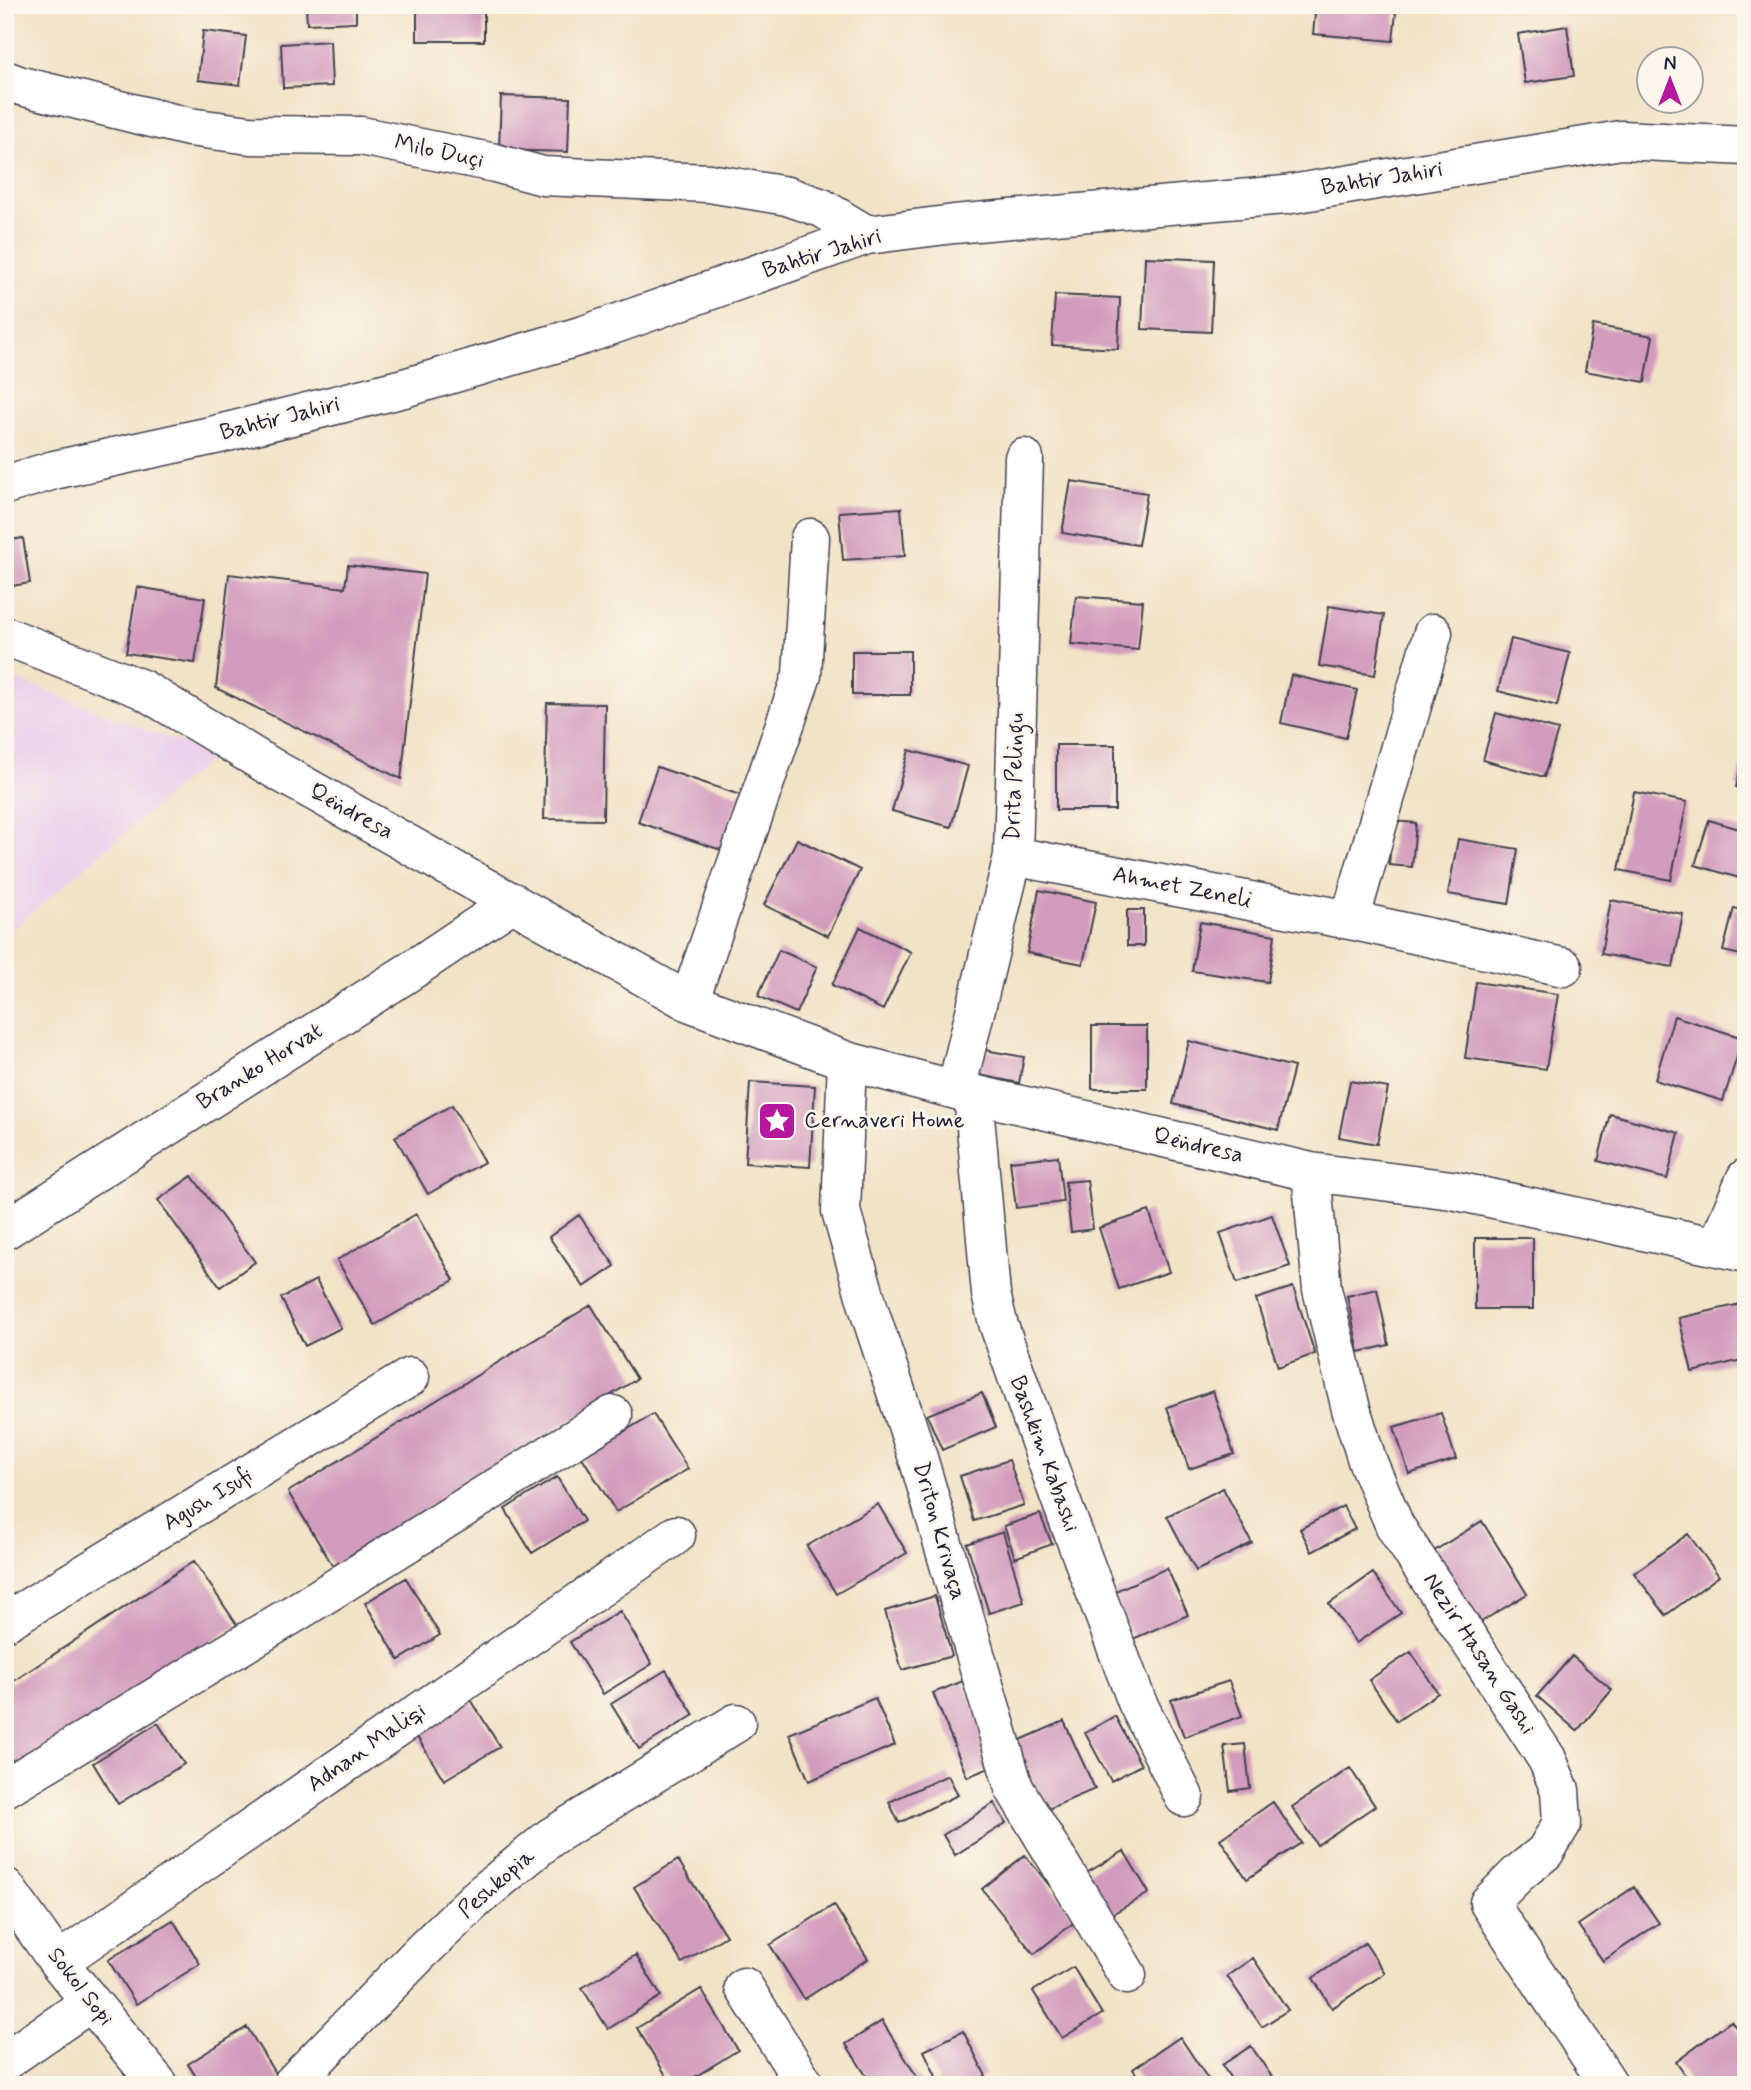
<svg xmlns="http://www.w3.org/2000/svg" width="1751" height="2090" font-family="Mynerve,sans-serif">
<style>
.built{fill:#ebd1eb}
.building{fill:#d29bbc}
.lines{fill:none;stroke-linecap:round;stroke-linejoin:round}
.minor-casing{stroke:#413f50;stroke-width:41}
.minor{stroke:#fff;stroke-width:38}
.labels{text-anchor:middle;dominant-baseline:central;stroke-width:5;stroke-linejoin:round;paint-order:stroke}
.street-label{font-size:23px;fill:#22223b;stroke:#fbf7ec}
.poi-label{font-size:23px;fill:#22223b;stroke:#fbf7ec;text-anchor:start}
</style>
<rect width="100%" height="100%" fill="#fbf7ec"/>
<filter id="ink" filterUnits="userSpaceOnUse"><feTurbulence type="fractalNoise" baseFrequency=".0143" numOctaves="2"/><feDisplacementMap in="SourceGraphic" scale="14" xChannelSelector="R" yChannelSelector="G"/><feConvolveMatrix kernelMatrix="1 2 1 2 8 2 1 2 1" color-interpolation-filters="sRGB"/></filter>
<filter id="wash" filterUnits="userSpaceOnUse"><feTurbulence type="fractalNoise" baseFrequency=".00686" numOctaves="4" result="noise"/><feDisplacementMap in="SourceGraphic" scale="28" xChannelSelector="R" yChannelSelector="G"/><feGaussianBlur stdDeviation="1.57" result="paint"/><feColorMatrix in="noise" values="0 0 0 0 0 0 0 0 0 0 0 0 0 0 0 0 0 1.4 0 .05"/><feComposite in="paint" operator="in"/></filter>
<g filter="url(#wash)">
<rect width="100%" height="100%" fill="#f2e2c6"/>
<path class="built" d="M 5,675 L 214,756 L 5,936 Z"/>
<g id="blocks">
<path class="building" d="M 306,5 L 356,5 L 356,22 L 307,24 Z
M 417,5 L 484,5 L 484,41 L 417,41 Z
M 1316,5 L 1396,12 L 1393,41 L 1313,34 Z
M 1567,26 L 1574,76 L 1525,83 L 1518,34 Z
M 203,31 L 246,36 L 240,85 L 198,80 Z
M 330,41 L 332,86 L 283,88 L 281,44 Z
M 501,96 L 570,98 L 568,152 L 499,150 Z
M 1145,257 L 1214,260 L 1211,332 L 1142,329 Z
M 1055,295 L 1120,298 L 1118,349 L 1052,345 Z
M 1593,325 L 1653,336 L 1645,382 L 1585,371 Z
M 1071,481 L 1147,493 L 1138,545 L 1062,533 Z
M 901,508 L 905,556 L 843,560 L 839,512 Z
M 23,538 L 30,583 L 5,587 L 5,541 Z
M 348,565 L 425,574 L 401,779 L 216,688 L 229,574 L 345,588 Z
M 137,587 L 205,598 L 195,663 L 126,653 Z
M 1076,596 L 1143,601 L 1138,650 L 1071,644 Z
M 1329,606 L 1384,615 L 1375,675 L 1319,666 Z
M 1511,639 L 1570,653 L 1557,706 L 1498,691 Z
M 852,651 L 910,651 L 910,695 L 852,695 Z
M 1291,675 L 1357,690 L 1346,738 L 1281,723 Z
M 547,703 L 605,704 L 603,820 L 544,819 Z
M 1496,713 L 1558,730 L 1544,777 L 1483,760 Z
M 1056,745 L 1115,745 L 1115,810 L 1056,810 Z
M 909,750 L 968,766 L 951,827 L 892,811 Z
M 1745,750 L 1746,750 L 1746,790 L 1736,787 Z
M 657,767 L 740,795 L 721,850 L 638,822 Z
M 1634,792 L 1687,802 L 1671,880 L 1619,870 Z
M 1709,820 L 1746,831 L 1746,880 L 1695,865 Z
M 1393,821 L 1416,823 L 1412,867 L 1389,865 Z
M 797,839 L 860,870 L 828,936 L 764,905 Z
M 1458,839 L 1518,849 L 1509,904 L 1448,894 Z
M 1039,890 L 1096,902 L 1083,964 L 1027,953 Z
M 1611,900 L 1683,914 L 1673,967 L 1601,954 Z
M 1734,908 L 1746,911 L 1746,956 L 1723,951 Z
M 1127,910 L 1144,910 L 1144,946 L 1127,946 Z
M 1200,922 L 1275,935 L 1268,982 L 1192,971 Z
M 860,927 L 911,952 L 883,1010 L 832,985 Z
M 779,950 L 817,967 L 796,1013 L 758,996 Z
M 1476,982 L 1558,994 L 1546,1069 L 1465,1058 Z
M 1674,1016 L 1743,1038 L 1723,1101 L 1655,1080 Z
M 1092,1026 L 1147,1026 L 1147,1089 L 1092,1089 Z
M 1189,1041 L 1294,1067 L 1278,1130 L 1173,1104 Z
M 979,1049 L 1024,1057 L 1019,1083 L 974,1074 Z
M 1350,1081 L 1388,1088 L 1377,1144 L 1339,1137 Z
M 750,1082 L 815,1086 L 810,1167 L 745,1163 Z
M 452,1105 L 484,1162 L 428,1194 L 395,1137 Z
M 1610,1114 L 1679,1133 L 1667,1179 L 1598,1161 Z
M 1058,1156 L 1063,1202 L 1016,1208 L 1010,1161 Z
M 192,1176 L 255,1262 L 220,1287 L 158,1200 Z
M 1087,1180 L 1093,1229 L 1071,1232 L 1065,1182 Z
M 1149,1211 L 1169,1272 L 1119,1289 L 1099,1228 Z
M 416,1214 L 454,1280 L 375,1325 L 337,1260 Z
M 579,1215 L 615,1266 L 584,1287 L 549,1237 Z
M 1272,1215 L 1290,1266 L 1237,1283 L 1220,1233 Z
M 1475,1238 L 1533,1238 L 1533,1309 L 1475,1309 Z
M 316,1280 L 341,1328 L 305,1346 L 281,1298 Z
M 1293,1287 L 1315,1354 L 1278,1367 L 1256,1299 Z
M 1377,1289 L 1389,1345 L 1359,1352 L 1347,1296 Z
M 1745,1303 L 1746,1359 L 1692,1372 L 1679,1318 Z
M 591,1305 L 637,1379 L 333,1566 L 288,1492 Z
M 1213,1391 L 1234,1454 L 1189,1469 L 1167,1407 Z
M 982,1393 L 996,1427 L 942,1450 L 927,1415 Z
M 1441,1413 L 1456,1459 L 1409,1474 L 1394,1427 Z
M 653,1414 L 688,1469 L 616,1512 L 582,1457 Z
M 1009,1460 L 1024,1505 L 974,1521 L 960,1476 Z
M 557,1477 L 584,1521 L 532,1553 L 505,1509 Z
M 1223,1488 L 1252,1543 L 1196,1571 L 1167,1516 Z
M 878,1504 L 907,1553 L 836,1594 L 807,1546 Z
M 1343,1506 L 1355,1529 L 1312,1552 L 1300,1529 Z
M 1040,1514 L 1052,1544 L 1015,1558 L 1004,1526 Z
M 1482,1521 L 1527,1594 L 1476,1625 L 1431,1553 Z
M 1003,1532 L 1024,1602 L 989,1613 L 967,1544 Z
M 1688,1534 L 1719,1576 L 1666,1615 L 1634,1573 Z
M 194,1561 L 237,1625 L 16,1773 L 5,1756 L 5,1687 Z
M 1167,1568 L 1188,1615 L 1133,1639 L 1113,1592 Z
M 1373,1573 L 1401,1613 L 1356,1643 L 1329,1604 Z
M 406,1578 L 440,1635 L 399,1660 L 365,1603 Z
M 935,1596 L 952,1656 L 902,1670 L 885,1611 Z
M 620,1611 L 652,1664 L 603,1694 L 570,1642 Z
M 1411,1652 L 1438,1693 L 1397,1721 L 1369,1680 Z
M 1572,1656 L 1612,1690 L 1577,1731 L 1537,1696 Z
M 666,1670 L 694,1715 L 639,1749 L 611,1704 Z
M 963,1681 L 997,1765 L 967,1777 L 933,1693 Z
M 1229,1681 L 1242,1716 L 1184,1737 L 1171,1700 Z
M 470,1698 L 500,1747 L 444,1780 L 414,1732 Z
M 875,1698 L 895,1745 L 809,1781 L 789,1734 Z
M 1115,1716 L 1141,1765 L 1111,1781 L 1085,1733 Z
M 1064,1721 L 1095,1789 L 1039,1813 L 1009,1745 Z
M 158,1723 L 184,1764 L 118,1804 L 93,1763 Z
M 1245,1744 L 1250,1788 L 1230,1791 L 1224,1746 Z
M 1350,1768 L 1375,1806 L 1317,1845 L 1292,1807 Z
M 948,1775 L 958,1795 L 899,1823 L 889,1802 Z
M 1273,1802 L 1301,1843 L 1247,1879 L 1220,1839 Z
M 994,1803 L 1006,1823 L 955,1855 L 943,1835 Z
M 1124,1851 L 1149,1893 L 1107,1917 L 1083,1875 Z
M 1025,1855 L 1077,1920 L 1034,1954 L 982,1889 Z
M 678,1860 L 726,1936 L 682,1963 L 634,1887 Z
M 1634,1887 L 1659,1923 L 1603,1961 L 1578,1925 Z
M 834,1905 L 868,1959 L 804,1999 L 770,1945 Z
M 173,1920 L 200,1964 L 136,2004 L 108,1960 Z
M 1365,1943 L 1385,1973 L 1332,2008 L 1313,1978 Z
M 636,1955 L 661,1996 L 608,2029 L 582,1988 Z
M 1253,1958 L 1288,2010 L 1262,2027 L 1227,1976 Z
M 1073,1967 L 1102,2014 L 1062,2038 L 1033,1991 Z
M 701,1989 L 738,2050 L 682,2085 L 672,2085 L 637,2028 Z
M 882,2021 L 922,2085 L 872,2085 L 846,2044 Z
M 1731,2021 L 1746,2041 L 1746,2083 L 1743,2085 L 1692,2085 L 1676,2062 Z
M 247,2027 L 282,2085 L 201,2085 L 188,2064 Z
M 963,2031 L 986,2076 L 967,2085 L 940,2085 L 924,2051 Z
M 1180,2037 L 1212,2085 L 1143,2085 L 1133,2069 Z
M 1251,2046 L 1276,2083 L 1273,2085 L 1235,2085 L 1222,2065 Z
M 9,2068 L 29,2085 L 5,2085 L 5,2072 Z"/>
</g>
</g>
<g filter="url(#ink)">
<use href="#blocks" fill-opacity="0" stroke="#413f50" stroke-width="2"/>
<g class="lines">
<defs>
<path id="minor" d="M 5,80 L 21,86 L 189,127 L 250,135 L 361,136 L 495,163 L 543,176 L 709,183 L 787,196 L 822,208 L 867,235
M 5,485 L 54,470 L 215,435 L 404,388 L 584,335 L 867,235 L 954,224 L 1285,195 L 1621,140 L 1746,146
M 5,636 L 142,689 L 276,770 L 689,1002 L 847,1061 L 956,1090 L 1311,1172 L 1452,1190 L 1746,1253
M 1013,856 L 1350,920 L 1563,967
M 1350,920 L 1433,633
M 689,1002 L 802,675 L 810,538
M 847,1061 L 841,1211 L 870,1313 L 919,1461 L 1014,1788 L 1127,1975
M 956,1090 L 1013,856 L 1024,458
M 973,1094 L 991,1294 L 998,1323 L 1060,1498 L 1137,1702 L 1184,1797
M 1311,1172 L 1322,1289 L 1351,1409 L 1367,1460 L 1395,1526 L 1547,1759 L 1560,1790 L 1562,1823 L 1545,1852 L 1519,1873 L 1489,1903 L 1609,2085
M 5,1230 L 409,972 L 513,902
M 1717,1246 L 1746,1178
M 5,1622 L 410,1377
M 5,1788 L 300,1610 L 613,1415
M 5,1887 L 58,1962 L 159,2085
M 58,1962 L 676,1535
M 744,1987 L 805,2085
M 5,2061 L 91,2002
M 291,2085 L 421,1952 L 476,1899 L 551,1837 L 736,1723"/>
</defs>
<use href="#minor" class="minor-casing"/>
<use href="#minor" class="minor"/>
</g>
</g>
<defs>
<symbol id="sight-square" viewBox="-11 -11 22 22"><rect x="-9" y="-9" width="18" height="18" rx="4" fill="#b5179e" stroke="#fbf7ec"/><path d="M0-6L1.8-2.2L6-1.7L2.9 1.2L3.7 5.4L0 3.3L-3.7 5.4L-2.9 1.2L-6-1.7L-1.8-2.2Z" fill="#fff"/></symbol>
</defs>
<g fill-rule="evenodd">
<use href="#sight-square" x="755" y="1099" width="44" height="44"/>
</g>
<g class="labels">
<g class="street-label">
<text transform="translate(439 152) rotate(12)">Milo Duçi</text>
<text transform="translate(1382 179) rotate(-9)">Bahtir Jahiri</text>
<text transform="translate(822 254) rotate(-17)">Bahtir Jahiri</text>
<text transform="translate(280 419) rotate(-14)">Bahtir Jahiri</text>
<text transform="translate(1015 777) rotate(-88)">Drita Pelingu</text>
<text transform="translate(351 812) rotate(29)">Qëndresa</text>
<text transform="translate(1182 888) rotate(11)">Ahmet Zeneli</text>
<text transform="translate(260 1067) rotate(-32)">Branko Horvat</text>
<text transform="translate(1198 1146) rotate(13)">Qëndresa</text>
<text transform="translate(1044 1454) rotate(70)">Bashkim Kabashi</text>
<text transform="translate(208 1500) rotate(-31)">Agush Isufi</text>
<text transform="translate(939 1531) rotate(74)">Driton Krivaça</text>
<text transform="translate(1479 1654) rotate(57)">Nezir Hasan Gashi</text>
<text transform="translate(367 1748) rotate(-35)">Adnan Maliqi</text>
<text transform="translate(497 1884) rotate(-41)">Peshkopia</text>
<text transform="translate(80 1987) rotate(52)">Sokol Sopi</text>
</g>
<g class="poi-label">
<text x="804" y="1121">Cernaveri Home</text>
</g>
</g>
<rect width="1751" height="2090" fill="none" stroke="#fbf7ec" stroke-width="28"/>
<g transform="translate(1670 80)"><circle r="33" fill="#fbf7ec" stroke="#a4a2a5" stroke-width="2"/>
<path d="M0-5L12 26L0 18L-12 26Z" fill="#b5179e"/>
<text y="-10" font-size="19" font-weight="bold" text-anchor="middle" fill="#22223b">N</text>
</g>
</svg>
